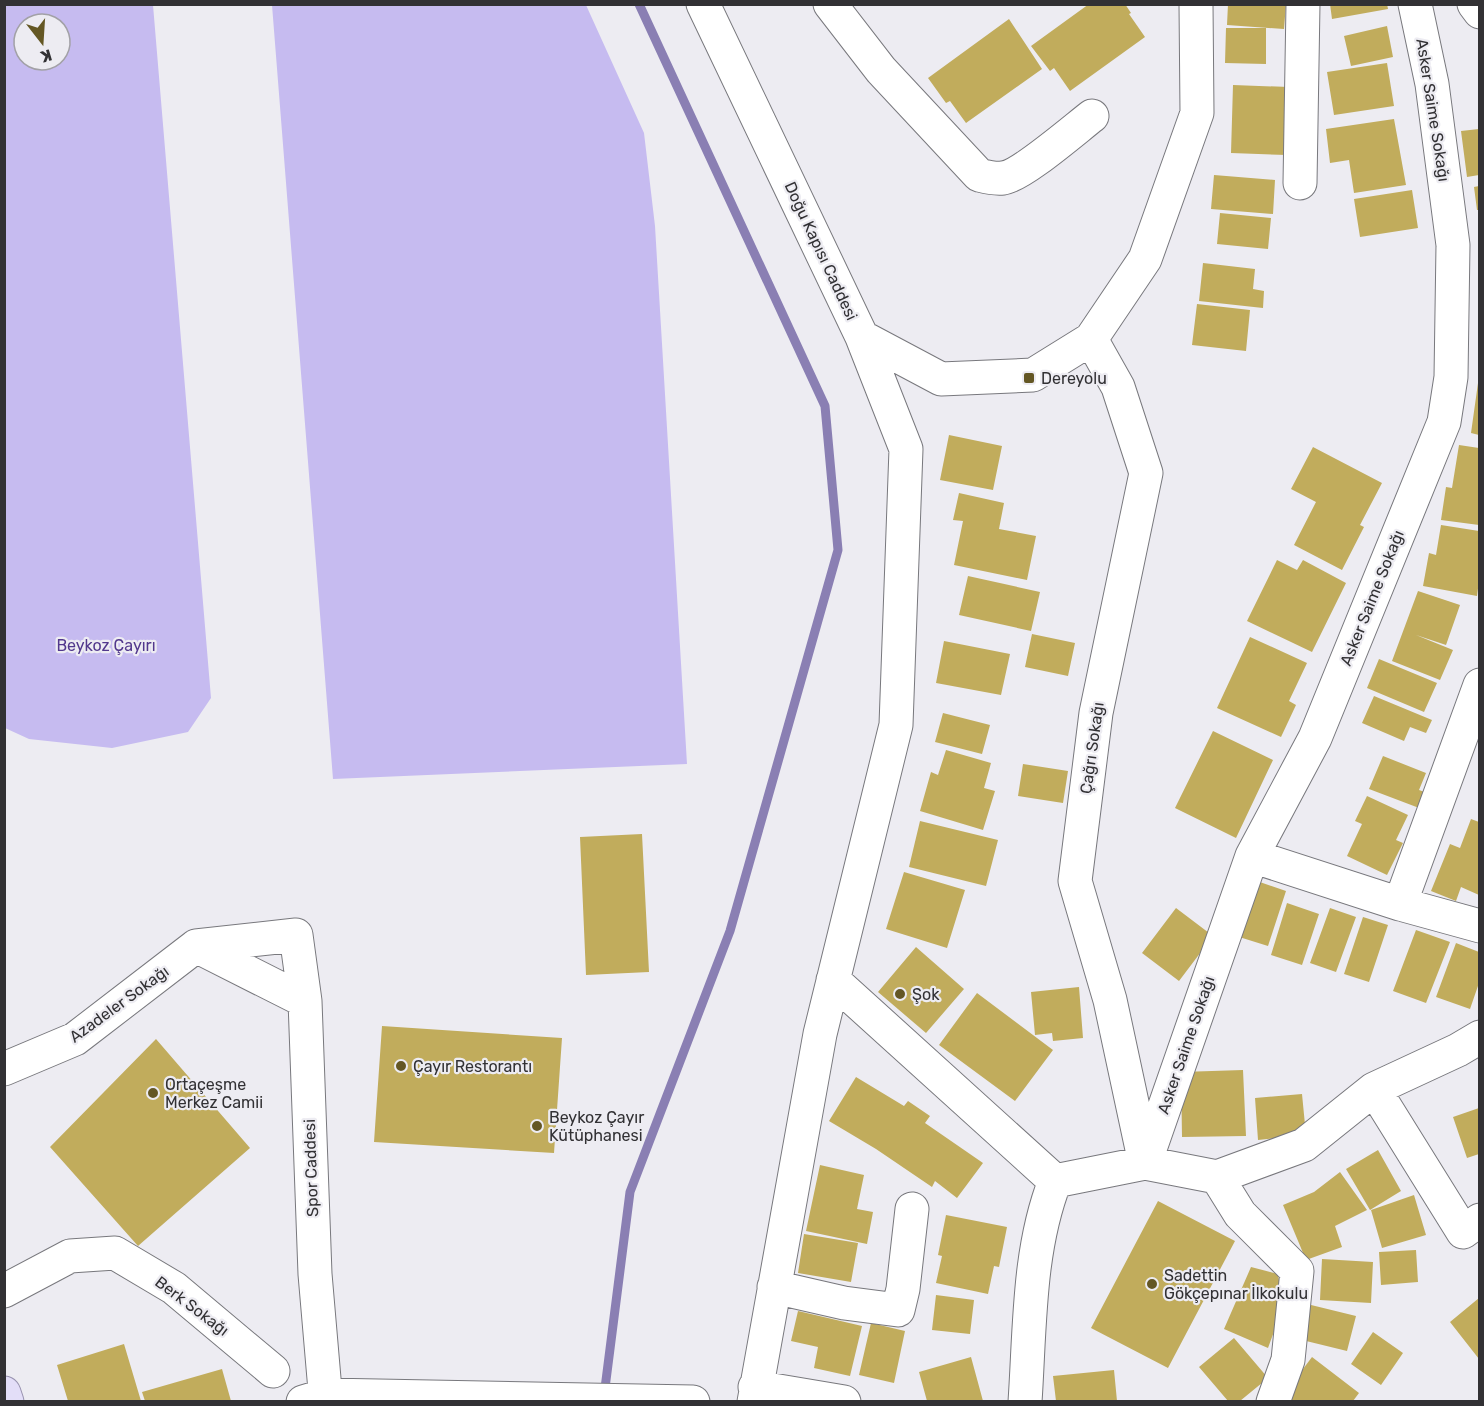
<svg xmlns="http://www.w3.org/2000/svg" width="1484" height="1406" font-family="Rubik,sans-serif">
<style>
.green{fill:#c6bbf0;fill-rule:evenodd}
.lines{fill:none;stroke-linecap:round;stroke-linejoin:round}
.stream{stroke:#8a7fb3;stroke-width:9}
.building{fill:#c1ac5c}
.minor-casing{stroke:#78787d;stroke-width:35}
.major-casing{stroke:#9993b0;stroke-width:35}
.minor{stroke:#fff;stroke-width:33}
.major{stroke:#e3def8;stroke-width:33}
.poi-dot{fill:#645724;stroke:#edecf2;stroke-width:2}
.labels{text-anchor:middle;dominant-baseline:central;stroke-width:4.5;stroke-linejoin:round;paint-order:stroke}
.street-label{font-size:16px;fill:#323134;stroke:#edecf2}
.poi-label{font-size:16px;fill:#323134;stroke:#edecf2;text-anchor:start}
.park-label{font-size:16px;fill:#52388d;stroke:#edecf2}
</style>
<rect width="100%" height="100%" fill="#edecf2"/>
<path class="green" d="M 5,4 L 153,5 L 211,698 L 188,732 L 112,748 L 29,739 L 5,728 ZM 24,24 L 60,24 L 60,60 L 24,60 Z
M 272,5 L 586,5 L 644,133 L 655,226 L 687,764 L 333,779 Z"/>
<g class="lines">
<path class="stream" d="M 604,1396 L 630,1192 L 730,931 L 838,550 L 825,406 L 639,4"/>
</g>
<path class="building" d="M 1089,4 L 1125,4 L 1131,13 L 1129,14 L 1145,37 L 1070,91 L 1054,68 L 1050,71 L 1031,46 Z
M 1228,4 L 1286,4 L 1284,29 L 1227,25 Z
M 1330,4 L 1387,4 L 1388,9 L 1332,19 Z
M 1009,19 L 1042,69 L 966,123 L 950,101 L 946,103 L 928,78 Z
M 1387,26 L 1393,57 L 1351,66 L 1344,36 Z
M 1226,28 L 1266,28 L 1266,64 L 1225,63 Z
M 1387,63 L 1394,106 L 1334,115 L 1327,72 Z
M 1233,85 L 1289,87 L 1287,155 L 1231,153 Z
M 1394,119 L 1406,185 L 1354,193 L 1349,160 L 1330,163 L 1326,129 Z
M 1479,129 L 1479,175 L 1467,177 L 1461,131 Z
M 1214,175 L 1275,180 L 1273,214 L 1211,209 Z
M 1479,186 L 1479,210 L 1477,210 L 1474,187 Z
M 1412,190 L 1418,228 L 1360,237 L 1354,199 Z
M 1220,213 L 1271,218 L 1268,249 L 1217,244 Z
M 1203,263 L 1255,269 L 1253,289 L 1264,291 L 1263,308 L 1199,301 Z
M 1197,304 L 1250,310 L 1246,351 L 1192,345 Z
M 1478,383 L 1479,384 L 1479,435 L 1471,433 Z
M 949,435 L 1002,446 L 993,490 L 940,480 Z
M 1459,445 L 1479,448 L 1479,525 L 1441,520 L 1446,487 L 1452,488 Z
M 1313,447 L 1382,483 L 1360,525 L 1364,527 L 1342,570 L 1294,545 L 1316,502 L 1291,489 Z
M 959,493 L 1004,503 L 999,529 L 1036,536 L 1027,580 L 954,565 L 963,521 L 953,520 Z
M 1441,525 L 1479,531 L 1479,581 L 1477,596 L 1423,586 L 1429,553 L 1436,555 Z
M 1277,560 L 1297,570 L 1303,560 L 1346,583 L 1312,652 L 1247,621 Z
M 968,576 L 1040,592 L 1031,631 L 959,615 Z
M 1418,591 L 1460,605 L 1446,645 L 1416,635 L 1453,650 L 1440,680 L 1392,661 Z
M 1032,634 L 1075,643 L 1068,676 L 1025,667 Z
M 1250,637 L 1307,663 L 1289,701 L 1296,705 L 1281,737 L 1217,708 Z
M 944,641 L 1010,654 L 1001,695 L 936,683 Z
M 1379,659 L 1437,683 L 1424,712 L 1367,688 Z
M 1374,696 L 1432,720 L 1426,733 L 1410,727 L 1404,741 L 1362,723 Z
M 943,713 L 990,725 L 982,754 L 935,742 Z
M 1213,731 L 1273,760 L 1236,838 L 1175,808 Z
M 946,750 L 991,763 L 984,788 L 995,791 L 983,830 L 920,811 L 931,772 L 938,775 Z
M 1383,756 L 1426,773 L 1419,790 L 1433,795 L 1427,811 L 1369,789 Z
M 1023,764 L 1068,771 L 1063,803 L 1018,796 Z
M 1367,796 L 1408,815 L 1396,840 L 1403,843 L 1387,875 L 1347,856 L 1362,824 L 1355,821 Z
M 1471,819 L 1479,822 L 1479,895 L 1461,887 L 1456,901 L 1431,891 L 1450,844 L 1460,848 Z
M 920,821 L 998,840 L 986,886 L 909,867 Z
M 642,834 L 649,972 L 586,975 L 580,837 Z
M 904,872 L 965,890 L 947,948 L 886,929 Z
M 1254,880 L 1286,891 L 1268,946 L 1236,936 Z
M 1287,903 L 1319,914 L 1302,965 L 1271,955 Z
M 1176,908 L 1213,936 L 1179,981 L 1142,953 Z
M 1330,908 L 1356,917 L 1336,972 L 1310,963 Z
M 1363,917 L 1388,925 L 1369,982 L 1344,974 Z
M 1416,930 L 1450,942 L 1426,1003 L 1393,991 Z
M 1456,943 L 1479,952 L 1479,983 L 1470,1009 L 1436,997 Z
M 916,947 L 964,989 L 926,1033 L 878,992 Z
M 1079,987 L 1083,1038 L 1053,1041 L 1052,1033 L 1035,1035 L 1031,992 Z
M 977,993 L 1053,1050 L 1015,1101 L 939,1045 Z
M 382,1026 L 562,1038 L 554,1153 L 374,1142 Z
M 156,1039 L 250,1148 L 138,1246 L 50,1147 Z
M 1243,1070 L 1246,1136 L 1182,1137 L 1181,1072 Z
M 856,1077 L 904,1106 L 908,1101 L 930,1116 L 925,1123 L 983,1163 L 957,1198 L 935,1181 L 932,1187 L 876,1149 L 829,1121 Z
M 1302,1094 L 1306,1135 L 1258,1140 L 1255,1098 Z
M 1479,1108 L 1479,1154 L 1467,1158 L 1453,1117 Z
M 1378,1150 L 1401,1191 L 1370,1210 L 1346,1169 Z
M 820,1165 L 864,1175 L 857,1209 L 873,1212 L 867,1244 L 806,1231 Z
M 1340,1172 L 1367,1210 L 1335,1226 L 1342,1247 L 1306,1260 L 1283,1205 L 1314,1192 Z
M 1414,1195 L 1426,1235 L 1382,1248 L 1371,1210 Z
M 1158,1201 L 1235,1241 L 1168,1368 L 1091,1328 Z
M 946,1215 L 1007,1227 L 999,1267 L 994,1266 L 988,1294 L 936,1283 L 942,1256 L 938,1255 Z
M 804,1234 L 858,1243 L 851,1282 L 798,1273 Z
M 1416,1250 L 1418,1282 L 1381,1285 L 1379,1252 Z
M 1322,1259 L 1373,1262 L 1371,1303 L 1320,1300 Z
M 1251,1267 L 1278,1274 L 1283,1307 L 1268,1348 L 1224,1329 Z
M 936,1295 L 974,1300 L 970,1334 L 932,1330 Z
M 1479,1298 L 1479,1359 L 1450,1322 Z
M 1307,1304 L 1356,1316 L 1347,1351 L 1298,1339 Z
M 798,1311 L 862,1326 L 850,1376 L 814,1368 L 818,1347 L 791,1341 Z
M 871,1323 L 905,1331 L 894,1383 L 859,1375 Z
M 1373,1332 L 1403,1353 L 1381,1385 L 1351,1364 Z
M 1234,1338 L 1268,1378 L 1240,1401 L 1228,1401 L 1199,1367 Z
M 124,1344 L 141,1401 L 68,1401 L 57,1365 Z
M 971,1357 L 983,1401 L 927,1401 L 919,1372 Z
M 1312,1357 L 1359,1393 L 1353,1401 L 1287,1401 L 1288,1389 Z
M 222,1369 L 231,1401 L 145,1401 L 142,1392 Z
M 1114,1370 L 1117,1401 L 1056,1401 L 1053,1376 Z"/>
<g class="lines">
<defs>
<path id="minor" d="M 703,4 L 862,337 L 941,379 L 1033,375 L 1091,339 L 1145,259 L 1197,113 L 1196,4
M 830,4 L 881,70 L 979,175 C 987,177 994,179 1003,178 C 1021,176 1075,129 1092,116
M 1474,4 L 1480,12
M 1300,183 L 1303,4
M 1091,339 L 1118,387 L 1146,473 L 1096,713 L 1075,881 L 1110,1000 L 1145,1163
M 1252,856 L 1400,904 L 1480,926
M 1400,904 L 1480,685
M 196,946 L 296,935 L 305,1001 L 315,1274 L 326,1402
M 196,946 L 305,1001
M 833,980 L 1055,1181
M 4,1069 L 75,1039 L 196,946
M 1374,1089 L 1463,1232 L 1480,1220
M 1145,1163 L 1252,856 L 1315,738 L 1444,422 L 1451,377 L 1453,245 L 1432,84 L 1415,4
M 1217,1177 L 1240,1214 L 1297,1271 L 1288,1360 L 1273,1402
M 1055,1181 L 1145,1163 L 1217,1177 L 1304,1145 L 1374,1089 L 1458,1050 L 1480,1037
M 774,1287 L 844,1303 L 898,1310 L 903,1289 L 912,1209
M 4,1291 L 70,1256 L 115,1253 L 174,1288 L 273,1371
M 755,1387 L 844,1402
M 303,1402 L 326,1395 L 693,1402
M 754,1402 L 820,1034 L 896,725 L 906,449 L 862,337
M 1025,1402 C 1030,1328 1028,1250 1055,1181"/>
<path id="major" d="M 4,1393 L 7,1402"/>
</defs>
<use href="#minor" class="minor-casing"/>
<use href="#major" class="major-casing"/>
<use href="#minor" class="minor"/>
<use href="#major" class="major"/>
</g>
<g class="poi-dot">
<rect x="1023" y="372" width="12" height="12" rx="3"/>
<circle cx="900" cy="994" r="6"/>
<circle cx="401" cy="1066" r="6"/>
<circle cx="153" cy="1093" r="6"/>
<circle cx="537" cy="1126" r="6"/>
<circle cx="1152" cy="1284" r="6"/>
</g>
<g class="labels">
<g class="street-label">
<text transform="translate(1433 110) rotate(81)">Asker Saime Sokağı</text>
<text transform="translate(821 251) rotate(65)">Doğu Kapısı Caddesi</text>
<text transform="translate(1372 598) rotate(-68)">Asker Saime Sokağı</text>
<text transform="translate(1092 748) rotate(-82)">Çağrı Sokağı</text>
<text transform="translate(119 1004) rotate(-36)">Azadeler Sokağı</text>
<text transform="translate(1186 1045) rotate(-71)">Asker Saime Sokağı</text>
<text transform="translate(311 1168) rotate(-92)">Spor Caddesi</text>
<text transform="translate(192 1306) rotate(37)">Berk Sokağı</text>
</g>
<g class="poi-label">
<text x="1041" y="378">Dereyolu</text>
<text x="912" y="994">Şok</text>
<text x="413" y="1066">Çayır Restorantı</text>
<text x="165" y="1084">Ortaçeşme<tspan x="165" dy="18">Merkez Camii</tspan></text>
<text x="549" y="1117">Beykoz Çayır<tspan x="549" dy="18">Kütüphanesi</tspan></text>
<text x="1164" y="1275">Sadettin<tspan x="1164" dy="18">Gökçepınar İlkokulu</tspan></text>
</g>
<g class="park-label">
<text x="106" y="645">Beykoz Çayırı</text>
</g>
</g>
<rect width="1484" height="1406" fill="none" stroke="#323134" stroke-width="12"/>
<g transform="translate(42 42) rotate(163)"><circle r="28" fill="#edecf2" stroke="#a2a1a6" stroke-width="1.5"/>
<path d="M0-4.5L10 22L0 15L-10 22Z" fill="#645724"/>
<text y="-9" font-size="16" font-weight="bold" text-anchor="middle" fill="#323134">K</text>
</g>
</svg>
